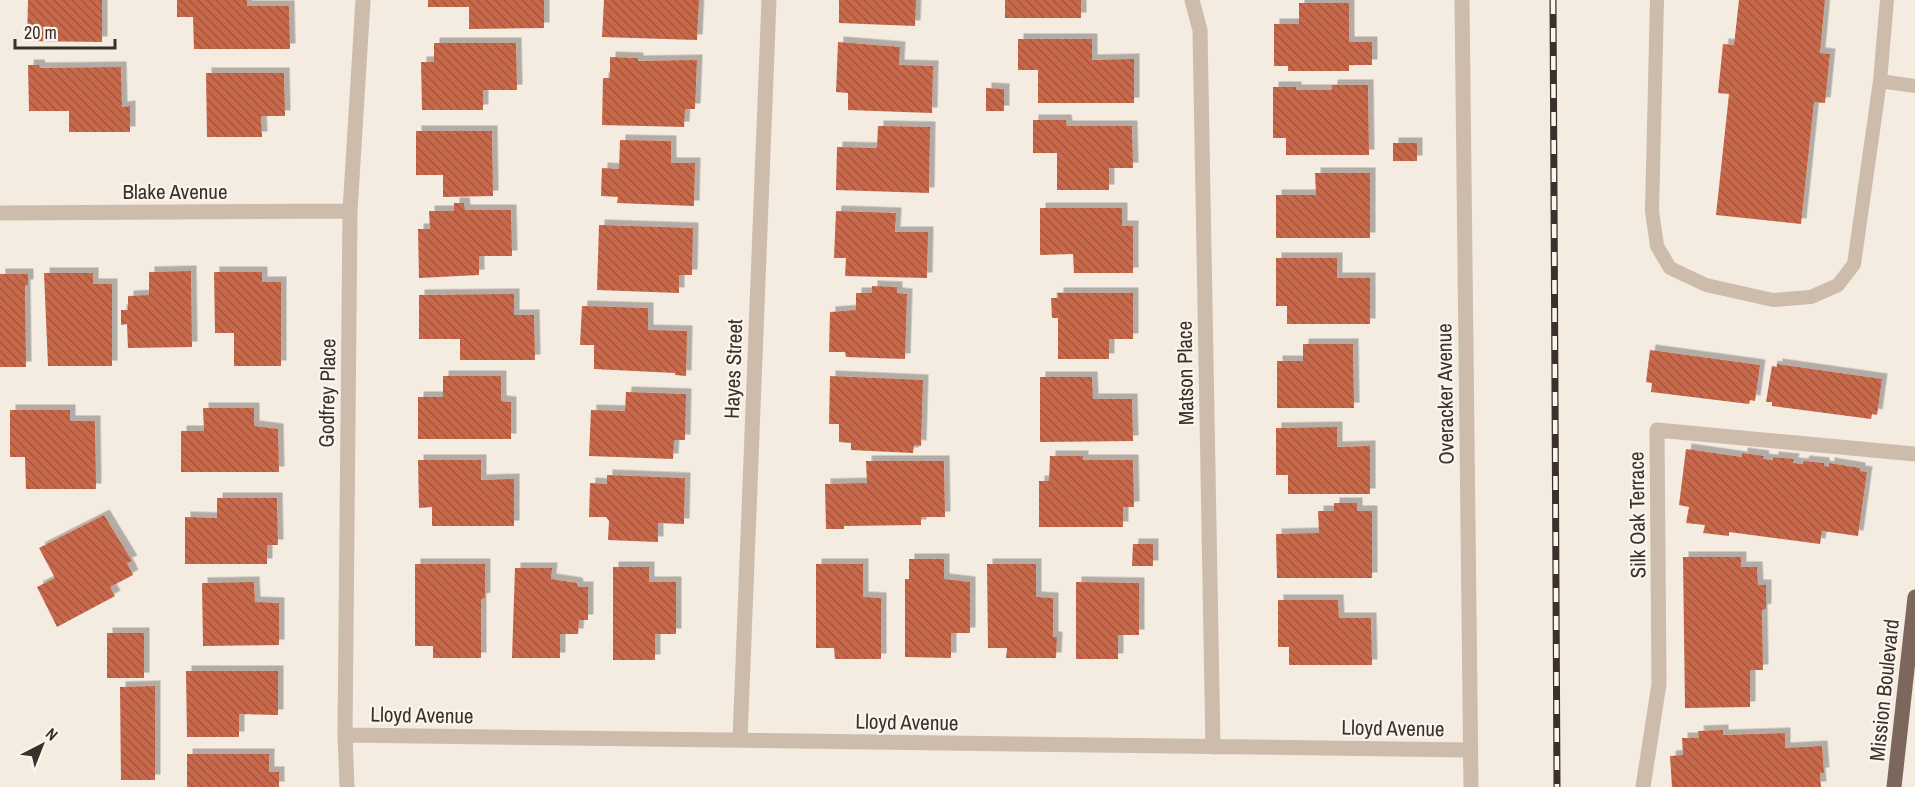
<svg xmlns="http://www.w3.org/2000/svg" width="1915" height="787" font-family="'Archivo Narrow',sans-serif">
<style>
.building{fill:url(#building-back-hatch);filter:url(#shadow)}
.lines{fill:none;stroke-linecap:round;stroke-linejoin:round}
.lane{stroke:#cdbbac;stroke-width:14}
.street{stroke:#cdbbac;stroke-width:15}
.primary{stroke:#7d675c;stroke-width:15}
.rail-casing{stroke:#3b302b;stroke-width:7}
.rail{stroke:#fbf5ee;stroke-width:4.5;stroke-dasharray:14;stroke-linecap:butt}
.labels{text-anchor:middle;dominant-baseline:central;stroke-width:4.5;stroke-linejoin:round;paint-order:stroke}
.street-label{font-size:21px;fill:#3b302b;stroke:#fbf5ee}
</style>
<defs>
<pattern id="building-back-hatch" width="6" height="6" patternUnits="userSpaceOnUse" patternTransform="scale(1.5)"><rect width="6" height="6" fill="#c8694b"/><path d="M-1 5l2 2M0 0l6 6M5-1l2 2" fill="none" stroke="#a4573f"/></pattern>
<filter id="shadow"><feDropShadow dx="5.5" dy="-5.5" stdDeviation="0" flood-color="#0004"/></filter>
</defs>
<rect width="100%" height="100%" fill="#f4ebe1"/>
<path class="building" d="M 28,0 L 102,0 L 102,42 L 27,41 Z
M 177,0 L 247,0 L 247,6 L 289,6 L 290,49 L 194,49 L 193,17 L 177,17 Z
M 428,0 L 544,0 L 544,28 L 469,29 L 469,7 L 428,7 Z
M 604,0 L 699,0 L 697,40 L 602,37 Z
M 839,0 L 916,0 L 915,26 L 839,23 Z
M 1005,0 L 1081,0 L 1081,18 L 1005,18 Z
M 1739,0 L 1825,0 L 1820,53 L 1830,54 L 1825,103 L 1814,102 L 1801,224 L 1716,215 L 1729,94 L 1718,93 L 1723,44 L 1734,45 Z
M 1299,3 L 1349,3 L 1349,42 L 1372,42 L 1372,65 L 1349,65 L 1349,71 L 1288,71 L 1288,66 L 1274,66 L 1274,24 L 1299,24 Z
M 1018,39 L 1092,39 L 1092,60 L 1134,59 L 1134,103 L 1038,103 L 1038,70 L 1018,70 Z
M 838,42 L 900,47 L 899,65 L 933,66 L 932,113 L 848,110 L 848,93 L 836,92 Z
M 434,43 L 516,43 L 517,90 L 483,90 L 483,110 L 422,110 L 421,62 L 434,62 Z
M 610,57 L 638,58 L 638,61 L 697,60 L 695,109 L 685,109 L 684,127 L 602,125 L 603,78 L 610,78 Z
M 28,65 L 39,65 L 40,68 L 121,67 L 122,107 L 130,106 L 130,132 L 69,132 L 69,111 L 29,111 Z
M 206,73 L 284,73 L 285,116 L 261,116 L 262,137 L 207,137 Z
M 1332,85 L 1368,85 L 1369,155 L 1286,155 L 1286,138 L 1273,138 L 1273,87 L 1296,87 L 1296,90 L 1332,90 Z
M 986,88 L 1004,89 L 1004,111 L 986,111 Z
M 1033,120 L 1066,120 L 1067,126 L 1132,126 L 1133,168 L 1109,168 L 1109,190 L 1057,190 L 1057,153 L 1033,153 Z
M 878,126 L 930,127 L 929,193 L 836,190 L 837,147 L 877,148 Z
M 416,131 L 492,131 L 493,196 L 443,197 L 443,175 L 416,175 Z
M 620,140 L 671,141 L 671,163 L 695,163 L 694,206 L 617,203 L 618,197 L 601,196 L 602,168 L 619,169 Z
M 1393,143 L 1417,143 L 1417,161 L 1393,161 Z
M 1315,173 L 1370,173 L 1370,238 L 1276,238 L 1276,195 L 1316,195 Z
M 454,203 L 464,203 L 465,210 L 511,210 L 512,256 L 479,256 L 479,275 L 419,278 L 418,229 L 430,229 L 429,211 L 454,211 Z
M 1040,208 L 1122,208 L 1122,226 L 1133,226 L 1133,273 L 1074,273 L 1073,254 L 1040,255 Z
M 836,211 L 896,213 L 895,232 L 928,232 L 927,278 L 845,276 L 846,258 L 834,258 Z
M 599,225 L 693,228 L 692,275 L 679,275 L 679,293 L 597,290 Z
M 1276,258 L 1337,258 L 1337,278 L 1370,278 L 1370,324 L 1287,324 L 1287,306 L 1276,306 Z
M 191,271 L 192,347 L 128,348 L 127,324 L 121,325 L 121,310 L 128,310 L 128,296 L 149,295 L 149,272 Z
M 214,272 L 262,272 L 262,282 L 281,282 L 281,366 L 234,366 L 234,333 L 215,333 Z
M 44,273 L 93,273 L 93,284 L 112,284 L 112,366 L 48,366 Z
M 0,274 L 28,274 L 28,285 L 25,285 L 26,367 L 0,367 Z
M 872,286 L 897,287 L 897,293 L 907,294 L 905,359 L 846,357 L 845,352 L 829,352 L 830,312 L 856,310 L 856,293 L 872,293 Z
M 1058,293 L 1133,293 L 1133,339 L 1109,339 L 1109,359 L 1058,359 L 1058,318 L 1052,318 L 1051,298 L 1058,298 Z
M 514,294 L 514,315 L 534,315 L 535,360 L 460,360 L 460,339 L 419,339 L 419,295 Z
M 582,306 L 648,308 L 648,330 L 687,331 L 686,376 L 675,375 L 675,373 L 594,369 L 594,345 L 580,345 Z
M 1303,344 L 1353,344 L 1354,408 L 1277,408 L 1277,361 L 1303,361 Z
M 1650,350 L 1760,365 L 1755,401 L 1750,400 L 1749,404 L 1651,392 L 1652,383 L 1646,382 Z
M 1777,364 L 1882,379 L 1877,415 L 1872,414 L 1871,419 L 1772,406 L 1772,402 L 1766,402 L 1772,366 L 1777,367 Z
M 443,376 L 501,376 L 501,401 L 511,402 L 511,439 L 418,439 L 418,397 L 443,397 Z
M 830,376 L 923,380 L 921,446 L 914,445 L 913,453 L 851,450 L 851,443 L 839,442 L 839,424 L 829,424 Z
M 1040,377 L 1092,377 L 1093,399 L 1132,399 L 1133,441 L 1040,442 Z
M 626,392 L 686,394 L 685,440 L 674,440 L 673,459 L 589,456 L 591,410 L 625,411 Z
M 203,408 L 254,408 L 254,426 L 278,429 L 279,472 L 181,472 L 181,431 L 204,431 Z
M 10,410 L 70,410 L 70,421 L 95,421 L 96,489 L 26,489 L 25,457 L 10,457 Z
M 1337,427 L 1337,447 L 1370,446 L 1370,494 L 1288,494 L 1288,475 L 1276,475 L 1276,428 Z
M 1686,449 L 1742,457 L 1742,453 L 1764,456 L 1763,459 L 1773,460 L 1773,457 L 1794,459 L 1793,463 L 1803,464 L 1804,461 L 1824,463 L 1824,466 L 1829,467 L 1829,463 L 1860,468 L 1860,471 L 1867,472 L 1858,536 L 1822,531 L 1820,544 L 1729,532 L 1729,536 L 1703,533 L 1705,525 L 1686,523 L 1689,507 L 1679,505 Z
M 1050,456 L 1083,456 L 1083,460 L 1133,460 L 1134,507 L 1123,507 L 1123,527 L 1039,527 L 1039,481 L 1049,481 Z
M 418,460 L 481,460 L 481,480 L 514,479 L 514,526 L 432,526 L 432,507 L 419,508 Z
M 866,461 L 944,461 L 945,517 L 921,517 L 921,525 L 844,526 L 844,529 L 826,529 L 825,484 L 867,483 Z
M 607,475 L 685,478 L 684,524 L 658,523 L 658,542 L 608,540 L 609,521 L 606,517 L 589,517 L 590,483 L 607,484 Z
M 217,498 L 277,498 L 278,545 L 267,545 L 267,564 L 185,564 L 185,517 L 217,518 Z
M 1334,503 L 1357,503 L 1357,511 L 1372,511 L 1372,578 L 1277,578 L 1276,534 L 1319,533 L 1318,511 L 1334,511 Z
M 104,515 L 132,561 L 127,563 L 133,575 L 110,587 L 115,596 L 57,627 L 37,587 L 55,578 L 39,548 Z
M 1133,544 L 1153,544 L 1153,566 L 1132,566 Z
M 1683,557 L 1741,557 L 1741,567 L 1757,567 L 1758,585 L 1766,585 L 1766,609 L 1762,610 L 1763,670 L 1750,670 L 1750,707 L 1685,708 Z
M 909,559 L 944,559 L 944,579 L 970,582 L 970,633 L 951,633 L 951,658 L 905,657 L 905,579 L 909,579 Z
M 415,564 L 485,564 L 485,598 L 481,599 L 481,658 L 433,658 L 433,646 L 415,646 Z
M 816,564 L 863,564 L 863,597 L 881,598 L 881,659 L 835,659 L 834,648 L 816,648 Z
M 987,564 L 1036,564 L 1036,597 L 1053,598 L 1053,637 L 1057,637 L 1056,658 L 1006,658 L 1007,648 L 988,648 Z
M 613,567 L 649,567 L 649,582 L 676,582 L 676,634 L 655,634 L 655,660 L 613,660 Z
M 515,568 L 552,568 L 551,579 L 577,583 L 578,587 L 588,587 L 588,620 L 579,620 L 578,634 L 560,634 L 560,658 L 512,658 Z
M 254,582 L 255,602 L 279,603 L 279,645 L 203,646 L 202,583 Z
M 1076,582 L 1139,583 L 1139,635 L 1118,635 L 1118,659 L 1076,659 Z
M 1278,600 L 1338,600 L 1339,618 L 1371,618 L 1372,665 L 1289,665 L 1289,647 L 1278,647 Z
M 107,633 L 144,633 L 144,678 L 107,678 Z
M 186,671 L 278,671 L 278,715 L 239,714 L 239,737 L 187,737 Z
M 155,686 L 155,780 L 121,780 L 120,687 Z
M 1723,730 L 1723,735 L 1785,733 L 1785,748 L 1822,746 L 1824,773 L 1820,773 L 1821,787 L 1672,787 L 1670,756 L 1683,755 L 1682,738 L 1699,738 L 1698,731 Z
M 187,754 L 269,754 L 269,772 L 279,772 L 279,787 L 187,787 Z"/>
<g class="lines">
<path class="lane" d="M 1657,0 L 1652,211 L 1657,246 L 1670,268 L 1706,285 L 1773,300 L 1811,297 L 1838,285 L 1854,264 L 1880,81 L 1887,0
M 1880,81 L 1915,86"/>
<path class="street" d="M 1192,0 L 1200,30 L 1213,747
M 1462,0 L 1471,787
M 0,213 L 350,211
M 345,735 L 1469,750
M 740,740 L 769,0
M 347,787 L 345,735 L 350,211 L 363,0
M 1643,787 L 1659,684 L 1657,430 L 1915,454"/>
<path class="primary" d="M 1894,787 L 1915,597"/>
<defs>
<path id="rail" d="M 1553,0 L 1557,787"/>
</defs>
<use href="#rail" class="rail-casing"/>
<use href="#rail" class="rail"/>
</g>
<g class="labels">
<g class="street-label">
<text x="175" y="191">Blake Avenue</text>
<text transform="translate(733 369) rotate(-88)">Hayes Street</text>
<text transform="translate(1185 373) rotate(-91)">Matson Place</text>
<text transform="translate(327 393) rotate(-89)">Godfrey Place</text>
<text transform="translate(1445 394) rotate(-91)">Overacker Avenue</text>
<text transform="translate(1637 515) rotate(-91)">Silk Oak Terrace</text>
<text transform="translate(1884 690) rotate(-84)">Mission Boulevard</text>
<text transform="translate(422 715) rotate(1)">Lloyd Avenue</text>
<text transform="translate(907 722) rotate(1)">Lloyd Avenue</text>
<text transform="translate(1393 728) rotate(1)">Lloyd Avenue</text>
</g>
</g>
<g transform="translate(42 745) rotate(42)" stroke="#fbf5ee" stroke-width="4.5" paint-order="stroke">
<path d="M0-4.5L10 22L0 15L-10 22Z" fill="#3b302b"/>
<text y="-9" font-size="16" font-weight="bold" text-anchor="middle" fill="#3b302b">N</text>
</g>
<path d="M15 39v9h100v-9" fill="none" stroke="#3b302b" stroke-width="3"/>
<text x="24" y="39" font-size="18" fill="#3b302b" stroke="#fbf5ee" stroke-width="4.5" paint-order="stroke">20 m</text>
</svg>
